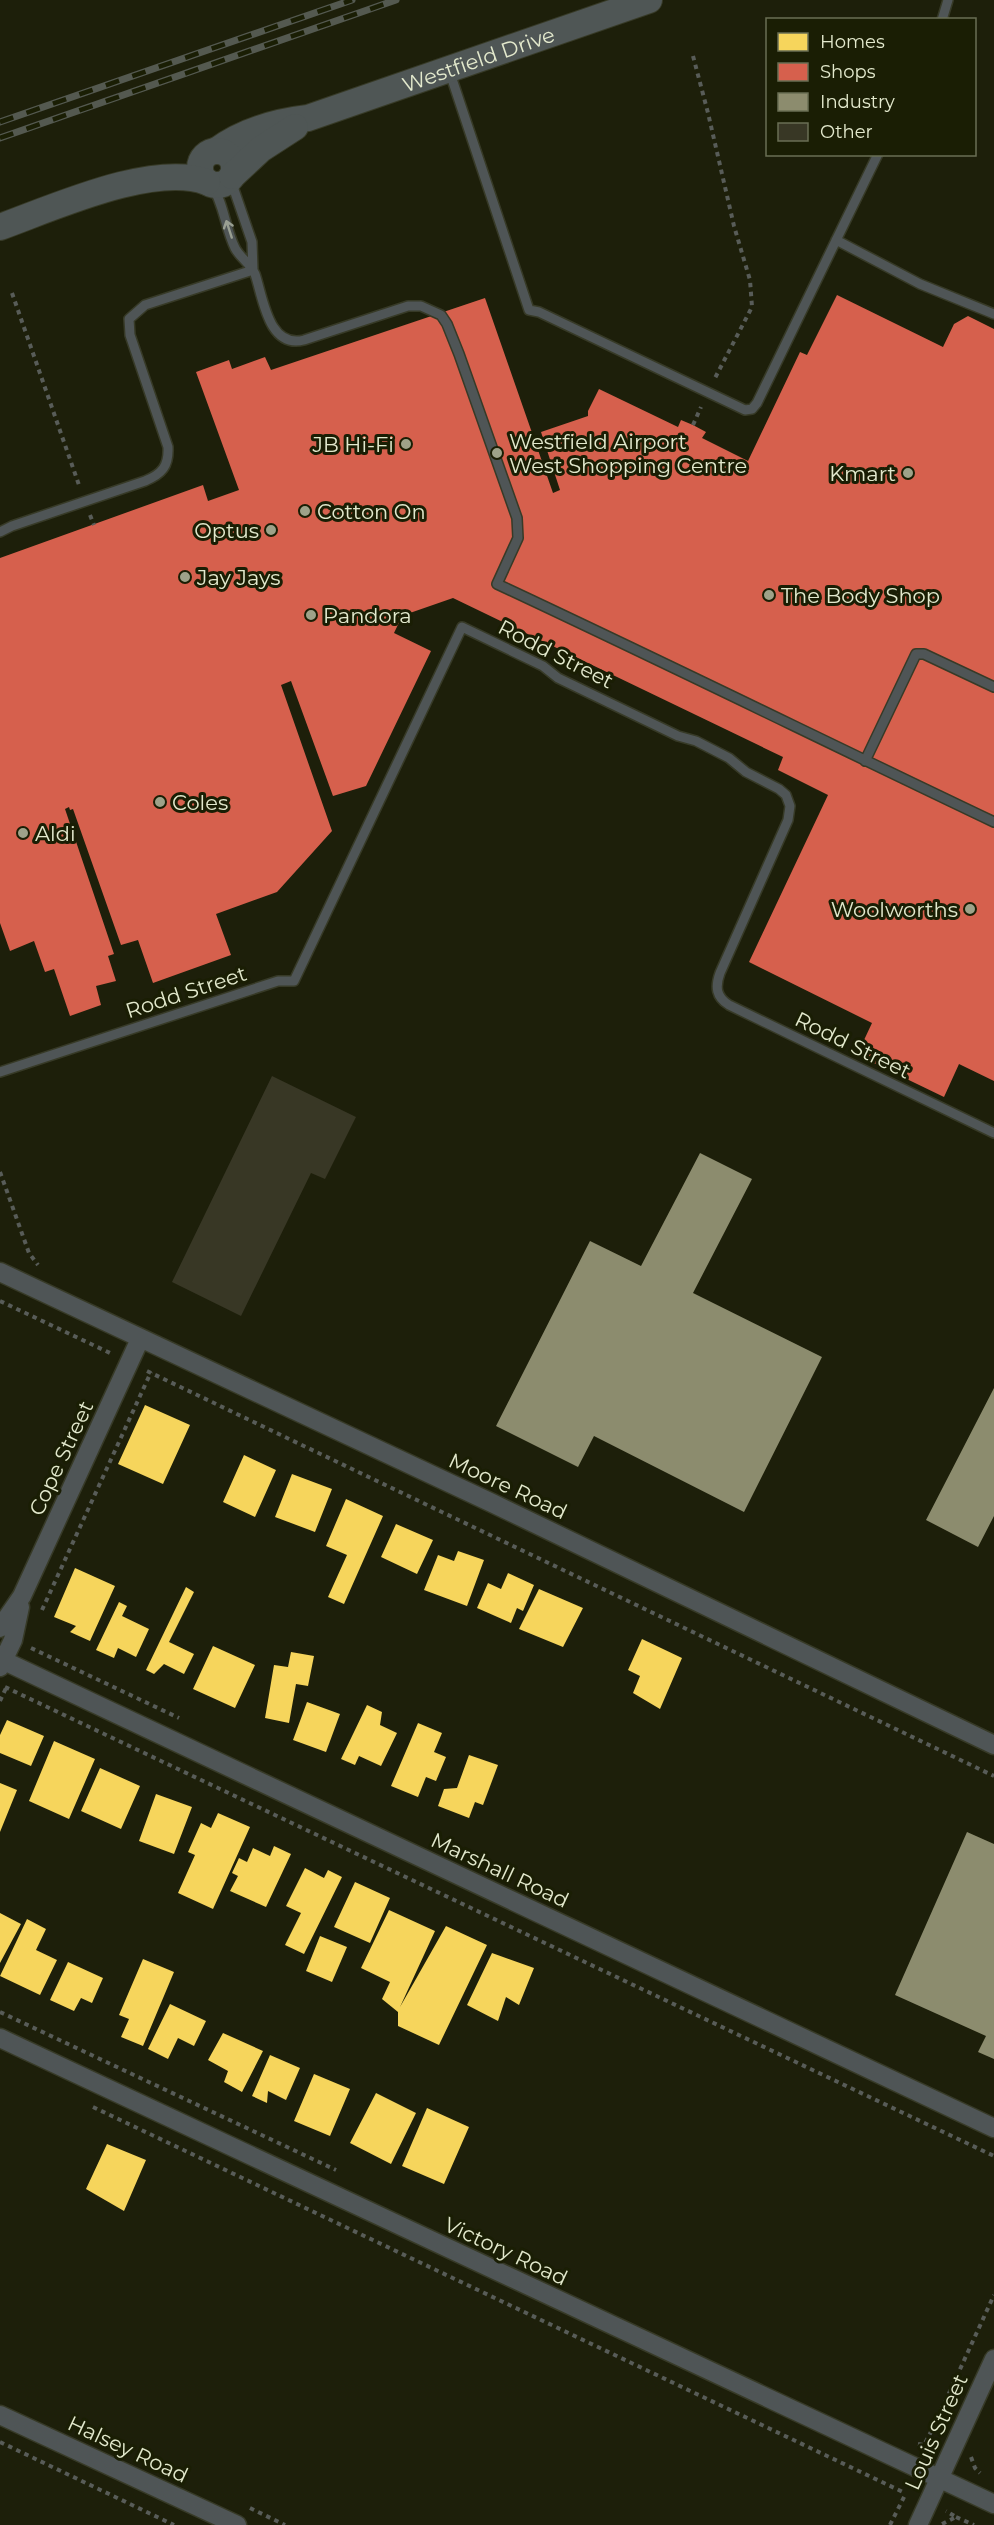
<svg xmlns="http://www.w3.org/2000/svg" width="994" height="2525" font-family="Montserrat,sans-serif">
<style>
.homes{fill:#f6d55c}
.shops{fill:#d6604d}
.industry{fill:#8c8c6e}
.building{fill:#383725}
.lines{fill:none;stroke-linecap:round;stroke-linejoin:round}
.lane-casing{stroke:#373a27;stroke-width:12}
.street-casing{stroke:#373a27;stroke-width:21}
.secondary-casing{stroke:#373a27;stroke-width:28}
.path{stroke:#585c58;stroke-width:4;stroke-dasharray:4.5 4.5;stroke-linecap:butt}
.lane{stroke:#4f5556;stroke-width:9}
.street{stroke:#4f5556;stroke-width:18}
.secondary{stroke:#4f5655;stroke-width:26}
.rail-casing{stroke:#545950;stroke-width:7}
.rail{stroke:#1a1e04;stroke-width:4.5;stroke-dasharray:14;stroke-linecap:butt}
.oneway{stroke:#999f92}
.poi-dot{fill:#9ea289;stroke:#1a1e04;stroke-width:2}
.labels{text-anchor:middle;dominant-baseline:central;stroke-width:6;stroke-linejoin:round;paint-order:stroke}
.street-label{font-size:21px;fill:#e3e9cd;stroke:#1a1e04}
.poi-label{font-size:21px;fill:#e3e9cd;stroke:#1a1e04;text-anchor:start}
</style>
<rect width="100%" height="100%" fill="#1d1f0a"/>
<path class="homes" d="M 145,1405 L 190,1425 L 163,1484 L 118,1464 Z
M 244,1455 L 276,1470 L 255,1517 L 223,1502 Z
M 292,1474 L 332,1489 L 315,1532 L 275,1517 Z
M 346,1499 L 383,1516 L 344,1604 L 328,1597 L 347,1555 L 326,1546 Z
M 396,1524 L 433,1540 L 417,1574 L 381,1557 Z
M 458,1551 L 484,1560 L 467,1606 L 424,1590 L 438,1555 L 454,1561 Z
M 75,1568 L 115,1586 L 90,1641 L 70,1632 L 76,1626 L 54,1617 Z
M 508,1573 L 534,1585 L 523,1611 L 517,1608 L 511,1623 L 477,1608 L 488,1583 L 501,1589 Z
M 186,1587 L 194,1592 L 169,1642 L 194,1654 L 184,1674 L 164,1664 L 154,1674 L 146,1670 Z
M 539,1589 L 583,1608 L 563,1647 L 519,1629 Z
M 119,1602 L 127,1606 L 122,1616 L 149,1629 L 136,1657 L 118,1648 L 114,1658 L 96,1650 Z
M 642,1639 L 682,1658 L 660,1709 L 633,1693 L 640,1676 L 628,1670 Z
M 213,1646 L 255,1665 L 235,1708 L 193,1689 Z
M 291,1652 L 314,1656 L 308,1686 L 296,1684 L 289,1723 L 265,1718 L 274,1665 L 288,1667 Z
M 307,1702 L 340,1714 L 326,1752 L 293,1740 Z
M 367,1705 L 382,1712 L 380,1725 L 397,1733 L 381,1766 L 359,1756 L 355,1765 L 341,1759 Z
M 7,1720 L 44,1736 L 31,1766 L 0,1753 L 0,1735 Z
M 418,1723 L 442,1733 L 434,1752 L 446,1757 L 436,1781 L 426,1777 L 418,1797 L 391,1786 Z
M 54,1741 L 95,1759 L 69,1819 L 29,1801 Z
M 469,1755 L 498,1765 L 483,1805 L 475,1802 L 469,1818 L 438,1806 L 444,1789 L 457,1788 Z
M 100,1768 L 140,1786 L 121,1829 L 81,1811 Z
M 0,1783 L 17,1790 L 0,1832 Z
M 156,1794 L 192,1807 L 174,1854 L 139,1841 Z
M 218,1813 L 250,1827 L 213,1909 L 178,1893 L 195,1855 L 188,1852 L 201,1823 L 211,1828 Z
M 274,1846 L 291,1854 L 266,1907 L 230,1891 L 238,1876 L 232,1873 L 239,1858 L 247,1862 L 253,1848 L 270,1856 Z
M 305,1868 L 324,1878 L 328,1870 L 342,1877 L 304,1954 L 285,1945 L 301,1913 L 286,1906 Z
M 355,1882 L 390,1898 L 370,1943 L 334,1927 Z
M 389,1910 L 435,1931 L 400,2007 L 446,1926 L 487,1945 L 439,2045 L 398,2026 L 398,2012 L 382,1999 L 390,1982 L 361,1968 Z
M 0,1913 L 21,1924 L 0,1963 Z
M 27,1919 L 46,1929 L 36,1950 L 57,1960 L 40,1995 L 0,1976 Z
M 320,1936 L 347,1947 L 332,1982 L 306,1971 Z
M 492,1953 L 534,1968 L 519,2005 L 506,1997 L 498,2021 L 467,2005 Z
M 143,1959 L 174,1972 L 143,2046 L 121,2037 L 129,2019 L 119,2015 Z
M 68,1962 L 103,1978 L 92,2003 L 81,1998 L 74,2011 L 50,2000 Z
M 170,2004 L 206,2021 L 194,2046 L 178,2038 L 168,2059 L 148,2049 Z
M 223,2033 L 263,2051 L 242,2092 L 224,2082 L 228,2071 L 208,2060 Z
M 270,2055 L 300,2068 L 286,2100 L 268,2091 L 267,2103 L 252,2096 Z
M 314,2074 L 350,2089 L 330,2136 L 294,2121 Z
M 376,2093 L 416,2113 L 391,2164 L 350,2143 Z
M 427,2108 L 469,2127 L 444,2184 L 402,2166 Z
M 107,2144 L 146,2160 L 124,2211 L 86,2189 Z"/>
<path class="shops" d="M 837,295 L 943,347 L 954,324 L 968,316 L 994,329 L 994,1081 L 959,1064 L 944,1097 L 857,1055 L 872,1023 L 749,962 L 828,795 L 778,770 L 783,757 L 453,598 L 407,614 L 404,612 L 394,633 L 431,651 L 366,786 L 333,796 L 291,681 L 281,685 L 332,831 L 277,892 L 216,914 L 231,955 L 153,983 L 138,940 L 121,945 L 73,809 L 70,810 L 69,807 L 65,809 L 114,954 L 108,956 L 116,981 L 96,986 L 101,1005 L 70,1016 L 54,969 L 45,972 L 34,941 L 10,951 L 0,923 L 0,558 L 203,485 L 208,501 L 239,490 L 196,372 L 229,360 L 232,369 L 265,357 L 271,370 L 485,298 L 553,493 L 560,490 L 541,432 L 588,416 L 588,411 L 599,389 L 678,427 L 681,420 L 693,425 L 706,432 L 702,438 L 748,461 L 800,352 L 807,355 Z"/>
<path class="industry" d="M 700,1153 L 752,1179 L 693,1293 L 822,1357 L 744,1512 L 594,1436 L 578,1467 L 496,1426 L 590,1241 L 641,1266 Z
M 994,1388 L 994,1516 L 978,1547 L 926,1520 Z
M 967,1832 L 994,1844 L 994,2059 L 978,2052 L 986,2036 L 895,1995 Z"/>
<path class="building" d="M 272,1076 L 356,1117 L 325,1179 L 311,1173 L 241,1316 L 172,1282 Z"/>
<g class="lines">
<defs>
<path id="lane" d="M 942,20 L 948,0
M 449,70 L 529,310 L 539,312 L 745,410 L 752,409 L 757,403 L 878,154
M 230,178 L 252,242 L 253,270
M 211,184 C 224,203 225,228 235,248 C 240,258 251,264 255,274 C 263,297 268,349 304,340 L 408,306 L 421,306 L 441,315 L 447,324 L 459,354 L 517,518 L 518,538 L 497,584 C 664,662 828,743 994,822
M 836,240 L 920,284 L 994,314
M 0,532 L 12,526 L 145,481 C 162,474 169,466 168,447 L 130,335 L 129,319 L 145,305 L 253,270
M 865,761 L 916,654 L 924,654 L 994,687
M 0,1072 L 278,981 L 294,981 L 462,627 L 543,666 L 558,678 L 678,736 L 696,741 L 729,758 L 746,772 L 779,789 L 786,795 L 790,806 L 788,820 L 720,973 C 715,987 716,997 729,1005 L 994,1133"/>
<path id="street" d="M 0,1272 L 492,1503 L 994,1745
M 0,1628 L 22,1596 L 140,1339
M 0,1659 L 994,2128
M 0,1667 L 13,1640 L 20,1607
M 0,2038 L 994,2504
M 0,2415 L 237,2525
M 918,2525 L 994,2359"/>
<g id="secondary">
<path id="s1" d="M 216,151 C 243,131 274,122 308,118 L 649,0"/>
<circle cx="217" cy="168" r="17"/>
<path d="M 232,176 L 261,149 L 295,127"/>
<path d="M 0,227 C 53,208 153,162 207,182"/>
</g>
</defs>
<use href="#lane" class="lane-casing"/>
<use href="#street" class="street-casing"/>
<use href="#secondary" class="secondary-casing"/>
<path class="path" d="M 693,56 L 708,113 L 734,226 L 750,280 L 752,307 L 715,378
M 12,293 L 80,488
M 693,425 L 701,407
M 90,515 L 94,525
M 0,1172 L 29,1253 L 38,1265
M 0,1301 L 110,1353
M 147,1371 L 994,1776
M 42,1610 L 151,1372
M 31,1648 L 179,1718
M 5,1687 L 994,2156
M 0,1701 L 6,1688
M 0,2012 L 336,2170
M 93,2107 L 905,2493
M 0,2442 L 174,2525
M 918,2444 L 924,2445 L 934,2426 L 994,2295
M 971,2457 L 975,2468 L 980,2473
M 250,2508 L 285,2525
M 956,2517 L 974,2525
M 942,2524 L 956,2517 L 946,2511
M 890,2525 L 906,2493"/>
<use href="#lane" class="lane"/>
<use href="#street" class="street"/>
<use href="#secondary" class="secondary"/>
<defs>
<path id="rail" d="M 0,122 L 352,0
M 0,138 L 396,0"/>
</defs>
<use href="#rail" class="rail-casing"/>
<use href="#rail" class="rail"/>
</g>
<defs><path id="oneway-shaft" d="M-6 0H5M1.5-3L5.5 0L1.5 3" fill="none" stroke-width="1.6" stroke-linecap="round" stroke-linejoin="round" transform="scale(1.5)"/></defs>
<use class="oneway" href="#oneway-shaft" transform="translate(229 229) rotate(-108)"/>
<g class="poi-dot">
<circle cx="406" cy="444" r="6"/>
<circle cx="497" cy="453" r="6"/>
<circle cx="908" cy="473" r="6"/>
<circle cx="305" cy="511" r="6"/>
<circle cx="271" cy="530" r="6"/>
<circle cx="185" cy="577" r="6"/>
<circle cx="769" cy="595" r="6"/>
<circle cx="311" cy="615" r="6"/>
<circle cx="160" cy="802" r="6"/>
<circle cx="23" cy="833" r="6"/>
<circle cx="970" cy="909" r="6"/>
</g>
<g class="labels">
<g class="street-label">
<text stroke="none"><textPath href="#s1" startOffset="279">Westfield Drive</textPath></text>
<text transform="translate(556 654) rotate(27)">Rodd Street</text>
<text transform="translate(186 992) rotate(-18)">Rodd Street</text>
<text transform="translate(853 1045) rotate(26)">Rodd Street</text>
<text transform="translate(61 1458) rotate(-65)">Cope Street</text>
<text transform="translate(508 1486) rotate(25)">Moore Road</text>
<text transform="translate(500 1870) rotate(25)">Marshall Road</text>
<text transform="translate(506 2251) rotate(25)">Victory Road</text>
<text transform="translate(936 2432) rotate(-66)">Louis Street</text>
<text transform="translate(128 2449) rotate(25)">Halsey Road</text>
</g>
<g class="poi-label">
<text x="509" y="441">Westfield Airport<tspan x="509" dy="24">West Shopping Centre</tspan></text>
<text x="394" y="444" text-anchor="end">JB Hi-Fi</text>
<text x="896" y="473" text-anchor="end">Kmart</text>
<text x="317" y="511">Cotton On</text>
<text x="259" y="530" text-anchor="end">Optus</text>
<text x="197" y="577">Jay Jays</text>
<text x="781" y="595">The Body Shop</text>
<text x="323" y="615">Pandora</text>
<text x="172" y="802">Coles</text>
<text x="35" y="833">Aldi</text>
<text x="958" y="909" text-anchor="end">Woolworths</text>
</g>
</g>
<rect x="766" y="18" width="210" height="138" fill="#1a1e04" stroke="#6a6f54" stroke-width="1.5"/>
<rect x="778" y="33" width="30" height="18" fill="#f6d55c" stroke="#6a6f54" stroke-width="1.5"/>
<text x="820" y="48" font-size="18" fill="#e3e9cd">Homes</text>
<rect x="778" y="63" width="30" height="18" fill="#d6604d" stroke="#6a6f54" stroke-width="1.5"/>
<text x="820" y="78" font-size="18" fill="#e3e9cd">Shops</text>
<rect x="778" y="93" width="30" height="18" fill="#8c8c6e" stroke="#6a6f54" stroke-width="1.5"/>
<text x="820" y="108" font-size="18" fill="#e3e9cd">Industry</text>
<rect x="778" y="123" width="30" height="18" fill="#383725" stroke="#6a6f54" stroke-width="1.5"/>
<text x="820" y="138" font-size="18" fill="#e3e9cd">Other</text>
</svg>
